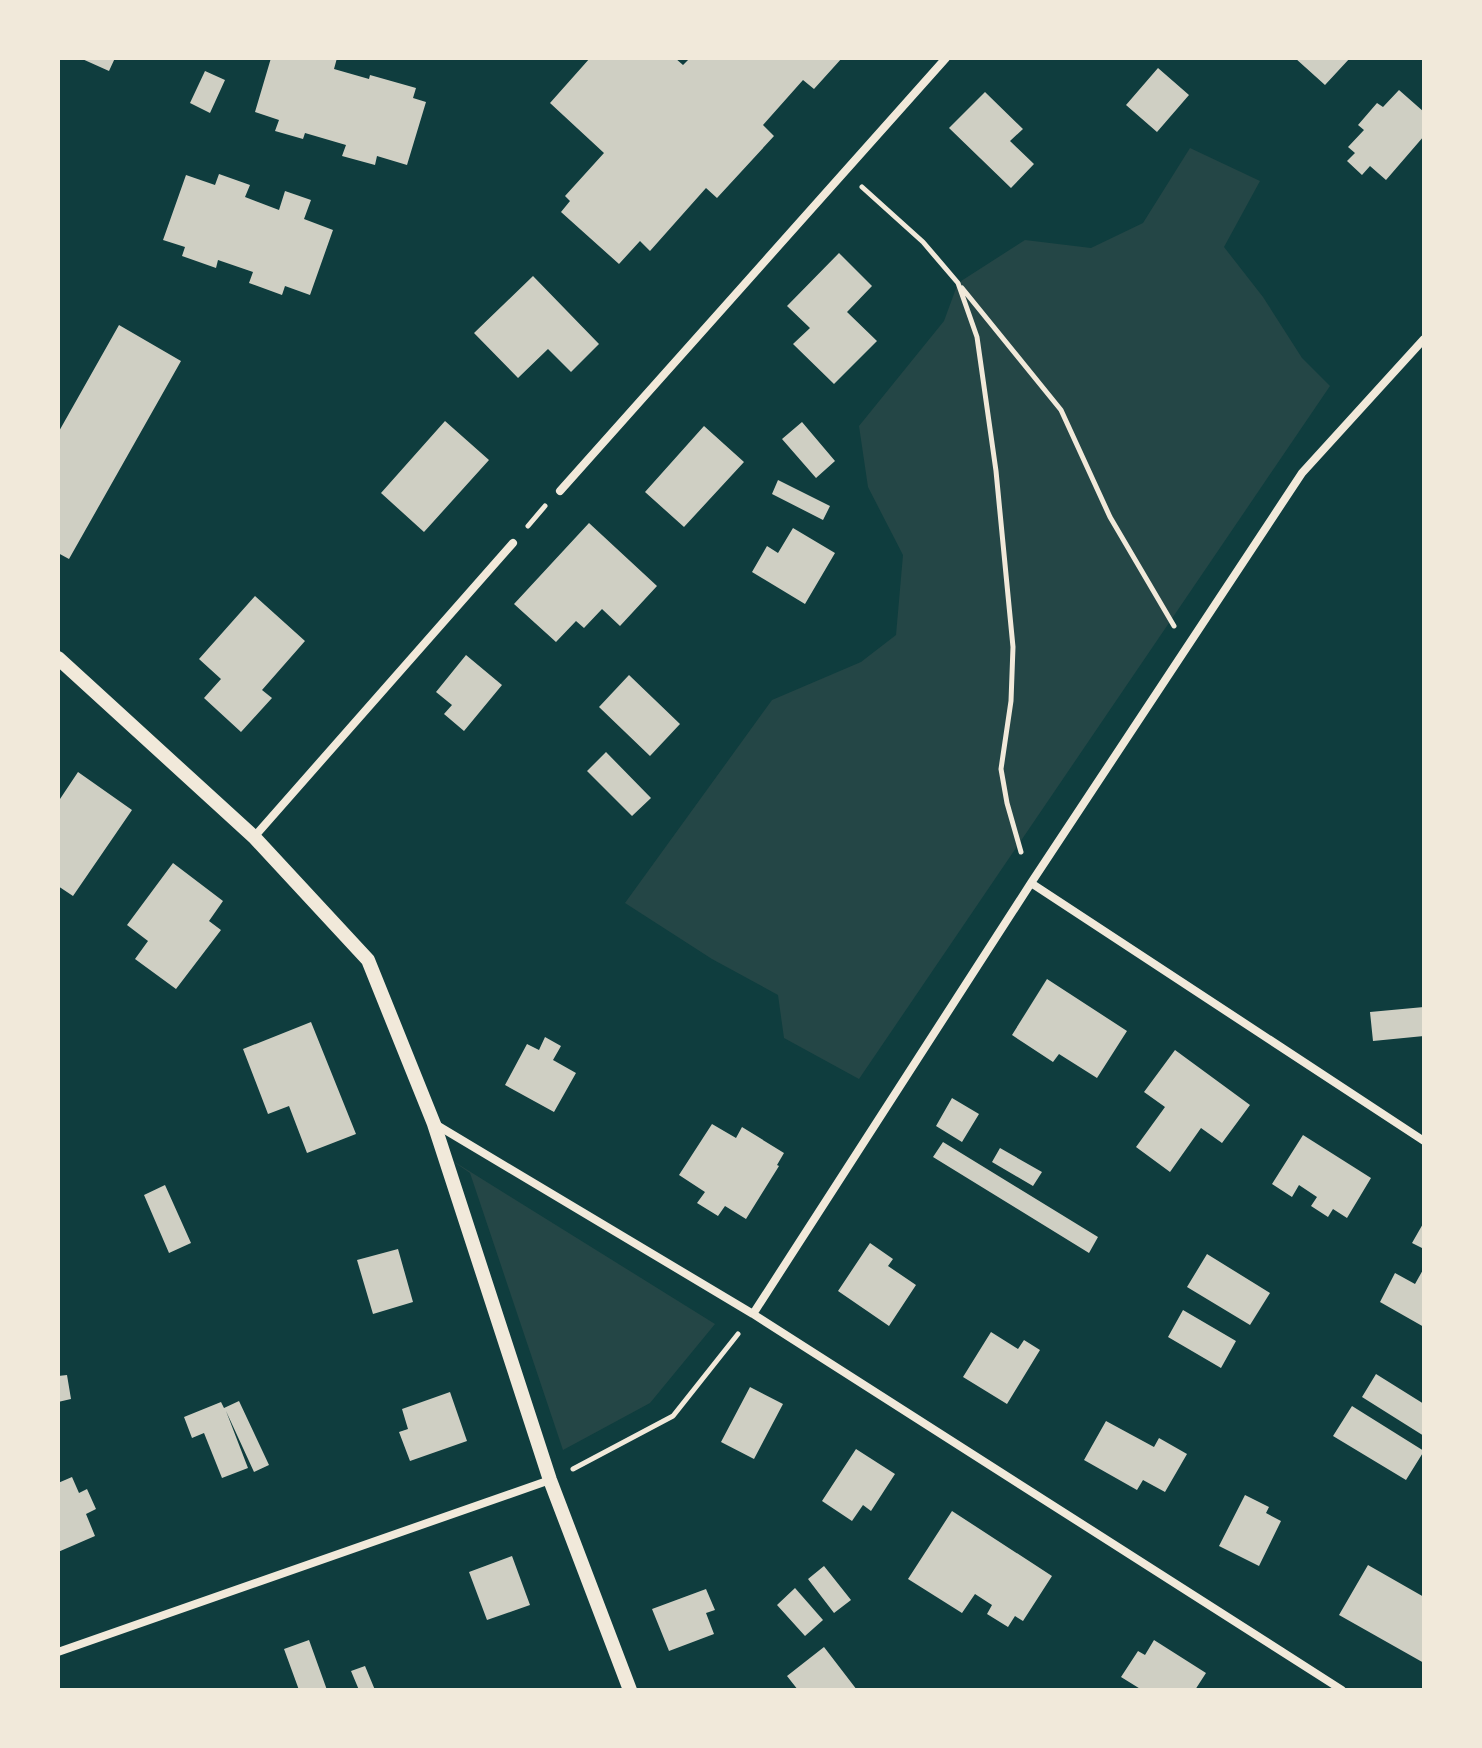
<svg xmlns="http://www.w3.org/2000/svg" width="1482" height="1748" font-family="'Fira Sans Condensed',sans-serif">
<style>
.green{fill:#244646}
.building{fill:#cfcfc3}
.lines{fill:none;stroke-linecap:round;stroke-linejoin:round}
.path{stroke:#f1e9da;stroke-width:5}
.minor{stroke:#f1e9da;stroke-width:8}
.tertiary{stroke:#f1e9da;stroke-width:14}
</style>
<rect width="100%" height="100%" fill="#0f3d3e"/>
<path class="green" d="M 1190,148 L 1260,181 L 1224,247 L 1263,297 L 1302,358 L 1330,386 L 859,1079 L 784,1038 L 778,995 L 712,959 L 625,903 L 772,700 L 861,662 L 896,635 L 903,555 L 868,487 L 859,426 L 944,321 L 958,283 L 1025,240 L 1091,248 L 1143,223 Z
M 445,1156 L 715,1324 L 650,1403 L 563,1450 L 470,1173 Z"/>
<path class="building" d="M 80,58 L 115,58 L 109,71 Z
M 271,58 L 337,58 L 334,69 L 369,79 L 370,75 L 416,88 L 413,98 L 426,102 L 407,165 L 377,156 L 375,165 L 342,156 L 346,145 L 305,133 L 303,139 L 275,131 L 279,120 L 255,112 Z
M 590,58 L 675,58 L 683,65 L 690,58 L 842,58 L 814,89 L 803,80 L 763,125 L 774,136 L 717,198 L 706,188 L 650,251 L 640,241 L 619,264 L 561,212 L 570,201 L 565,196 L 604,153 L 550,103 Z
M 1295,58 L 1350,58 L 1325,85 Z
M 1158,68 L 1189,95 L 1157,132 L 1126,105 Z
M 205,71 L 225,80 L 210,113 L 190,103 Z
M 1399,90 L 1424,112 L 1424,136 L 1386,180 L 1370,166 L 1362,175 L 1347,161 L 1355,153 L 1348,147 L 1364,130 L 1358,125 L 1377,103 L 1383,107 Z
M 985,92 L 1023,129 L 1010,141 L 1034,164 L 1011,188 L 949,128 Z
M 219,174 L 250,185 L 245,197 L 279,210 L 285,191 L 311,200 L 304,219 L 333,230 L 310,295 L 285,286 L 282,295 L 249,283 L 253,272 L 218,260 L 216,268 L 182,256 L 185,247 L 163,240 L 186,175 L 215,185 Z
M 839,253 L 872,286 L 847,312 L 877,341 L 834,384 L 793,344 L 810,328 L 787,306 Z
M 533,276 L 599,344 L 571,372 L 548,349 L 518,378 L 474,333 Z
M 119,325 L 181,361 L 69,559 L 58,553 L 58,433 Z
M 445,421 L 489,460 L 424,532 L 381,493 Z
M 802,422 L 835,461 L 816,478 L 782,439 Z
M 704,426 L 744,462 L 684,527 L 645,492 Z
M 778,480 L 830,506 L 823,520 L 772,494 Z
M 589,523 L 657,586 L 620,626 L 602,609 L 584,628 L 576,621 L 556,642 L 514,604 Z
M 793,528 L 835,553 L 805,604 L 752,572 L 767,546 L 778,553 Z
M 255,596 L 305,641 L 262,690 L 272,698 L 241,732 L 204,698 L 221,679 L 199,659 Z
M 466,655 L 502,685 L 464,731 L 444,714 L 452,705 L 436,692 Z
M 629,675 L 680,724 L 650,756 L 599,707 Z
M 606,752 L 651,798 L 632,816 L 587,771 Z
M 78,772 L 132,810 L 73,896 L 58,886 L 58,802 Z
M 173,863 L 223,901 L 209,921 L 221,930 L 176,989 L 135,959 L 148,941 L 127,925 Z
M 1047,979 L 1127,1031 L 1097,1078 L 1059,1054 L 1053,1062 L 1012,1035 Z
M 1424,1007 L 1424,1036 L 1373,1041 L 1370,1012 Z
M 311,1022 L 356,1134 L 307,1153 L 289,1106 L 268,1114 L 243,1049 Z
M 545,1037 L 561,1046 L 553,1060 L 576,1073 L 554,1112 L 505,1085 L 527,1044 L 539,1050 Z
M 1175,1050 L 1250,1105 L 1222,1143 L 1201,1128 L 1170,1172 L 1136,1147 L 1165,1107 L 1144,1092 Z
M 952,1098 L 979,1114 L 962,1142 L 936,1126 Z
M 712,1124 L 736,1138 L 742,1127 L 784,1153 L 777,1165 L 779,1166 L 746,1219 L 725,1206 L 718,1216 L 697,1203 L 705,1192 L 679,1175 Z
M 1303,1135 L 1371,1178 L 1347,1218 L 1333,1209 L 1328,1217 L 1311,1206 L 1317,1197 L 1299,1185 L 1292,1197 L 1272,1184 Z
M 943,1142 L 1098,1237 L 1089,1253 L 933,1157 Z
M 1000,1148 L 1042,1172 L 1033,1186 L 992,1162 Z
M 165,1185 L 191,1243 L 169,1253 L 144,1195 Z
M 1424,1222 L 1424,1249 L 1412,1243 Z
M 870,1243 L 893,1259 L 888,1266 L 916,1285 L 889,1326 L 838,1291 Z
M 398,1249 L 413,1302 L 373,1314 L 357,1260 Z
M 1207,1254 L 1270,1293 L 1250,1325 L 1187,1287 Z
M 1424,1268 L 1424,1327 L 1380,1302 L 1395,1273 L 1415,1284 Z
M 1183,1310 L 1236,1341 L 1221,1368 L 1168,1337 Z
M 991,1332 L 1018,1349 L 1024,1340 L 1040,1350 L 1007,1404 L 963,1377 Z
M 1376,1374 L 1424,1404 L 1424,1436 L 1362,1397 Z
M 67,1375 L 71,1399 L 58,1402 L 58,1376 Z
M 750,1387 L 783,1404 L 754,1459 L 721,1442 Z
M 450,1392 L 467,1441 L 410,1461 L 399,1432 L 408,1429 L 402,1409 Z
M 239,1401 L 269,1465 L 254,1472 L 226,1411 L 248,1468 L 222,1478 L 204,1433 L 192,1438 L 184,1417 L 221,1402 L 224,1408 Z
M 1352,1406 L 1424,1451 L 1406,1480 L 1333,1436 Z
M 1106,1421 L 1154,1447 L 1159,1438 L 1187,1454 L 1165,1492 L 1143,1480 L 1137,1490 L 1084,1460 Z
M 856,1449 L 895,1474 L 871,1511 L 863,1505 L 852,1521 L 822,1501 Z
M 72,1477 L 79,1493 L 87,1489 L 96,1509 L 86,1514 L 95,1536 L 58,1552 L 58,1483 Z
M 1245,1495 L 1269,1507 L 1266,1513 L 1281,1521 L 1259,1566 L 1219,1546 Z
M 952,1511 L 1052,1576 L 1023,1621 L 1015,1616 L 1008,1627 L 987,1614 L 992,1605 L 975,1594 L 962,1613 L 908,1579 Z
M 512,1556 L 530,1605 L 487,1620 L 469,1572 Z
M 1368,1565 L 1424,1597 L 1424,1663 L 1339,1615 Z
M 824,1566 L 851,1600 L 834,1613 L 808,1579 Z
M 795,1588 L 823,1620 L 805,1636 L 777,1605 Z
M 706,1589 L 715,1610 L 706,1613 L 714,1634 L 669,1651 L 652,1609 Z
M 309,1640 L 327,1690 L 299,1690 L 284,1649 Z
M 1154,1640 L 1206,1673 L 1195,1690 L 1142,1690 L 1121,1677 L 1138,1651 L 1145,1655 Z
M 824,1647 L 857,1690 L 798,1690 L 787,1676 Z
M 365,1666 L 375,1690 L 359,1690 L 351,1671 Z"/>
<g class="lines">
<path class="path" d="M 862,187 L 923,242 L 958,283 L 977,337 L 996,471 L 1013,647 L 1011,701 L 1001,769 L 1007,803 L 1021,852
M 962,288 L 1061,410 L 1110,517 L 1174,626
M 528,526 L 545,506
M 573,1469 L 673,1416 L 738,1334"/>
<path class="minor" d="M 560,491 L 946,58
M 254,837 L 513,543
M 1031,883 L 1424,1141
M 435,1124 L 753,1314 L 1342,1690
M 753,1314 L 1031,883 L 1302,473 L 1424,339
M 58,1652 L 550,1480"/>
<path class="tertiary" d="M 58,658 L 254,837 L 368,960 L 434,1124 L 550,1480 L 630,1690"/>
</g>
<rect width="1482" height="1748" fill="none" stroke="#f1e9da" stroke-width="120"/>
</svg>
